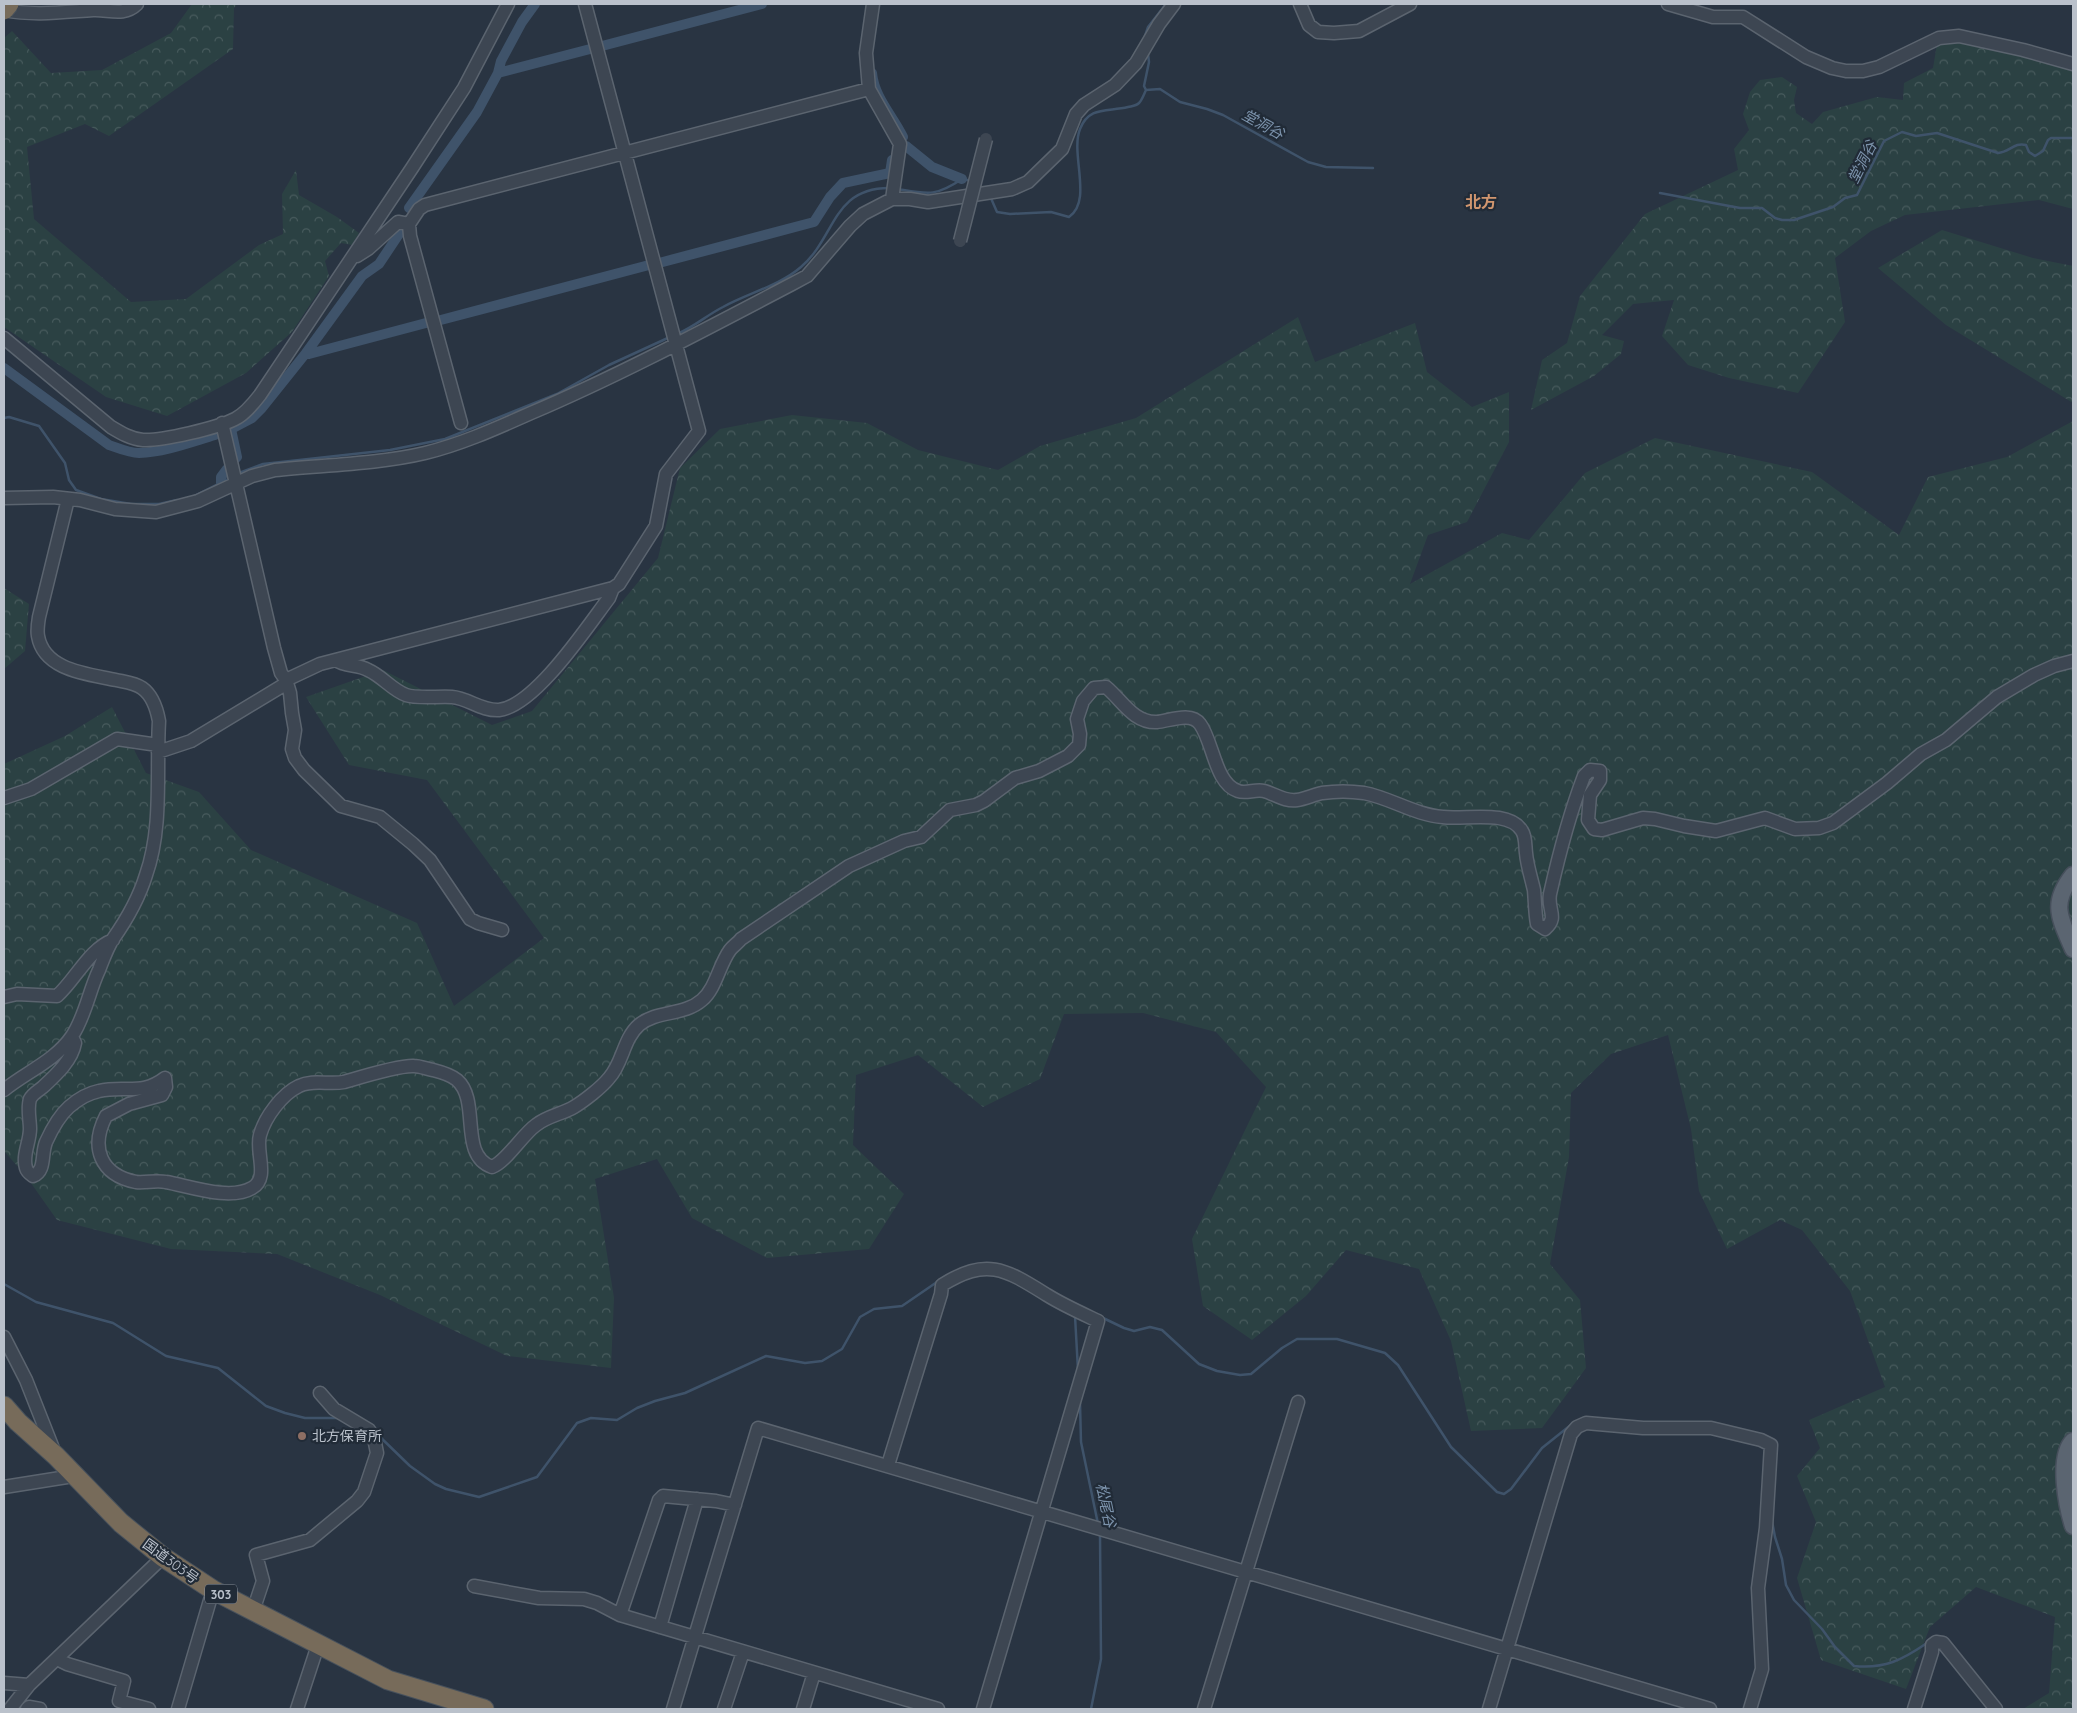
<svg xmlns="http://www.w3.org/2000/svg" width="2077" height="1713" font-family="Quicksand,'Noto Sans JP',sans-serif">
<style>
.forest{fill:url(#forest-crowns)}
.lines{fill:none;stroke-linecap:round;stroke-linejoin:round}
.stream{stroke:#3f536a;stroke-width:2.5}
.canal{stroke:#3f536a;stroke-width:10}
.minor-casing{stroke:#5b646f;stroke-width:15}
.major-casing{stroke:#464f5b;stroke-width:19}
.highway-casing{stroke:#47515c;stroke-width:21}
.minor{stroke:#3d4652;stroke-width:12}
.major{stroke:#5b6571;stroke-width:16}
.highway{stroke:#776b5a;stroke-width:19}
.minor-bridge-casing{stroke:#5b646f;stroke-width:15;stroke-linecap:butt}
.highway-bridge-casing{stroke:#47515c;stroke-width:21;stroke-linecap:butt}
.minor-bridge{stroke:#3d4652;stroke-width:12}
.highway-bridge{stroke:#776b5a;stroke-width:19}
.education-dot{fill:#8d6e63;stroke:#212b37;stroke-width:2}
.labels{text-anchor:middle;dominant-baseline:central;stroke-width:4.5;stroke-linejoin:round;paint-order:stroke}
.shield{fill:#212b37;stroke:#8c949f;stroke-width:1}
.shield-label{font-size:12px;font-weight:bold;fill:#bac1cb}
.poi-label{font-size:14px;fill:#bac1cb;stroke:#212b37;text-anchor:start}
.street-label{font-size:14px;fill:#bac1cb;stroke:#212b37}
.water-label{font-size:15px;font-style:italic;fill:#7c93ac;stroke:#212b37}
.quarter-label{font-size:16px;font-weight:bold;fill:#d1966f;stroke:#212b37}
</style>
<defs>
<pattern id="forest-crowns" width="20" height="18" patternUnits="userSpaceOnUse" patternTransform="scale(1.25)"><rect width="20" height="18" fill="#2b4143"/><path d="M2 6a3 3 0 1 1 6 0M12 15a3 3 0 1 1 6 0" fill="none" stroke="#485b5d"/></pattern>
</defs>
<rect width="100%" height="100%" fill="#293442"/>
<path class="forest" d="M 192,4 L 237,4 L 234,8 L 233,49 L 109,136 L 85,124 L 27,147 L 34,219 L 131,302 L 186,299 L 259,245 L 283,234 L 282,194 L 296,170 L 299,195 L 337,217 L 359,233 L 352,245 L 341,243 L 325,261 L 329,276 L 292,332 L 246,373 L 167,416 L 106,397 L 4,327 L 4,38 L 12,31 L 51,73 L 102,70 L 171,33 Z
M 1968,43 L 2067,67 L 2073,63 L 2073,209 L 2039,200 L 1905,215 L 1871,231 L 1835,258 L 1845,322 L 1798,393 L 1729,378 L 1688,365 L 1662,336 L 1674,300 L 1633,304 L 1602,335 L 1624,341 L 1621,354 L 1594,376 L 1531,410 L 1542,360 L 1567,343 L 1580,296 L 1645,214 L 1738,170 L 1734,149 L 1749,130 L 1743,114 L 1750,92 L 1760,80 L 1782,77 L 1797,87 L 1794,100 L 1796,113 L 1812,124 L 1823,112 L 1877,97 L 1903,100 L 1904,83 L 1933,68 L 1937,44 Z
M 1942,230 L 2033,258 L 2073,266 L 2073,403 L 1946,325 L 1878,268 Z
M 1298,317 L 1315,362 L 1415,323 L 1427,372 L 1472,407 L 1509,392 L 1509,442 L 1467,522 L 1428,535 L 1410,584 L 1502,533 L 1529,540 L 1585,473 L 1655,438 L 1812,472 L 1899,535 L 1928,477 L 2007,457 L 2073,421 L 2073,1709 L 2023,1709 L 2049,1693 L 2055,1617 L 1976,1587 L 1930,1627 L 1906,1689 L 1821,1660 L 1797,1578 L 1816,1522 L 1797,1476 L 1820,1448 L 1809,1420 L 1885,1387 L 1850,1291 L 1802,1230 L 1780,1220 L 1727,1249 L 1699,1191 L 1691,1129 L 1668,1035 L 1611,1054 L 1571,1093 L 1569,1157 L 1550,1264 L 1580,1300 L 1586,1368 L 1542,1428 L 1471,1431 L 1451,1341 L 1419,1269 L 1346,1250 L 1306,1296 L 1252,1340 L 1203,1306 L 1192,1239 L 1266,1087 L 1216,1032 L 1143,1013 L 1064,1014 L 1040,1079 L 983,1107 L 918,1055 L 856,1075 L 853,1145 L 904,1194 L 869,1249 L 767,1258 L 692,1218 L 657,1159 L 595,1179 L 614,1298 L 611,1368 L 507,1356 L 380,1295 L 277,1254 L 171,1249 L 57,1220 L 26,1176 L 4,1151 L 4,764 L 65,736 L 112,707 L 146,773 L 199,792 L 251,850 L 417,923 L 454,1006 L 544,938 L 427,780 L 349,765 L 306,697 L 383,670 L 492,725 L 532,711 L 658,558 L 680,468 L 720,429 L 792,415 L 867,423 L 918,450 L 998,470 L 1040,446 L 1136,418 Z
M 4,588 L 29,604 L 25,651 L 4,669 Z"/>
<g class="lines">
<path class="stream" d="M 1145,36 L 1148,27 L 1166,4
M 1146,90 L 1160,89 L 1180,102 L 1207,109 L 1223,115 L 1308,162 L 1326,167 L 1373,168
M 2073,146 L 2073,153
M 897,189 C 928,194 935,197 962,179 L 972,181
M 1660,193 L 1740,208 L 1762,208 L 1775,218 L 1782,220 L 1794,220 L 1833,207 L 1845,198 L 1857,195 L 1884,141 L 1902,132 L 1916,136 L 1937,133 L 1998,153 C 2010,152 2014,142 2026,145 L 2029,152 L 2035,156 L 2043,151 L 2048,140 L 2051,138 L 2073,138
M 990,196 L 997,212 L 1010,214 L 1051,212 L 1069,217 C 1093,201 1070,154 1080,129 C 1089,106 1107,112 1128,107 C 1132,106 1136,106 1139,103 C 1142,100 1144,94 1146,90 L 1144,86 L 1149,62 L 1148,54
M 677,334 C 694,327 707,315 723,307 C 748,293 779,286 801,267 C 836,237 832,188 889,188
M 4,418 L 9,417 L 39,426 L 65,463 L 69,480 L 76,490 L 101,499 L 131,504 L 159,504 L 177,500
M 239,473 L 263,464 L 390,450 L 445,439 L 557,394 L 609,365 L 670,337
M 194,496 L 230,478
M 4,1284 L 36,1302 L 113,1323 L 166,1356 L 218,1368 L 266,1406 L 285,1413 L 305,1418 L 339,1418
M 1075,1316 L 1078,1370
M 1101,1317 L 1124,1328 L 1134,1331 L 1150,1327 L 1162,1330 L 1199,1364 L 1217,1371 L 1240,1375 L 1251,1374 L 1282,1348 L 1297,1339 L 1337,1339 L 1385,1353 L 1398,1365 L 1451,1447 L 1497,1492 L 1504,1494 L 1511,1489 L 1542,1448 L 1572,1424
M 1080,1403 L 1081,1442 L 1098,1524
M 378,1435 L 410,1466 L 435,1484 L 446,1489 L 479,1497 L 537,1477 L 577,1423 L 591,1418 L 617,1420 L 637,1408 L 655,1401 L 685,1393 L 766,1356 L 805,1363 L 822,1361 L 842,1349 L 860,1317 L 874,1309 L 902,1306 L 937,1282
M 1772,1521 L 1775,1537 L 1782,1559 L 1786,1585 L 1794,1600 L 1822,1629 L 1835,1647 L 1854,1666 C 1885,1669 1902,1660 1927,1643
M 1091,1709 L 1101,1659 L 1100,1534"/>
<path class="canal" d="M 602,46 L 762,4
M 498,73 L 594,48
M 872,73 C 874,97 893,116 903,137
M 906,146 L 932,167 L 962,179
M 409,208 L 477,112 L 498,73 L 501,61 L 522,22 L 535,4
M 659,263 L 814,222 L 830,197 L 843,183 L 890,173 L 892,160
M 437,321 L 649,265
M 306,353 L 309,354 L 426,323
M 4,368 L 109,445 C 118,448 129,453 139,453 C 165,452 191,442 215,435
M 235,459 L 237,457 L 231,429 L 252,418 L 262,408 L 306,353 L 362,276 L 379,264 L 401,231
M 221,483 L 221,477 L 227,469"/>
<defs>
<path id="minor" d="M 873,4 L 866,53 L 869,89 L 900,144 L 892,199
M 1300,4 L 1309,25 L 1318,32 L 1334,33 L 1359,31 L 1410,4
M 1668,4 L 1713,17 L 1743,17 L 1806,57 L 1832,68 L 1846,71 L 1863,71 L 1879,67 L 1939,38 L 1959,36 L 2023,50 L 2073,64
M 4,10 C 34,16 63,12 93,10 C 108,9 124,17 137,4
M 357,256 L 368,249 L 398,222 L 409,224
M 4,338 L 111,427 C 121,433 131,439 143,440 C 161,441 218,428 235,419 C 245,414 253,404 260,395 L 412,168 L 464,88 L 508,4
M 222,423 L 274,648 L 281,673 L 286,680
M 461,423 L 410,236 L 409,224 L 419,209 L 425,205 L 869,89
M 4,498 L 53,497 L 80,500 L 115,509 L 156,512 L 198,501 L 252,476 L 275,470 C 323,465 379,464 425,453 C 462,444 497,428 531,413 C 620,375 706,329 792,284 L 807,276 L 850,226 L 863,214 L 892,199 L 910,199 L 928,202 L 1012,189 L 1028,182 L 1062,149 L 1076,114 L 1084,105 L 1115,85 L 1136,63 L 1159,24 L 1174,4
M 336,660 C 345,667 358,664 368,670 C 382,676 392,690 406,695 C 417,699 439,696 452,697 C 468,698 481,711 499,710 C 535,706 587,627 609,598 L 613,588
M 287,683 L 290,693 L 292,713 L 295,730 L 292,749 L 295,758 L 304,770 L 341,806 L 380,817 L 413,844 L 430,860 L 470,919 L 478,923 L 502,930
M 158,752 L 191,741 L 287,683 L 286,680 L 320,664 L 613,588 L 619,584 L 656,526 L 666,474 L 699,431 L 585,4
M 4,798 L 31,789 L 117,739 L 158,745
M 4,997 L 17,994 L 57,996 C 76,979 89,949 113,940
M 72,1037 L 75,1043 C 72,1060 57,1074 44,1086 C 40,1090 33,1093 30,1099 C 27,1108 30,1120 30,1129 C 30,1142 22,1155 26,1168 C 27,1172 30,1174 33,1176 C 46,1171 41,1154 46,1142 C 51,1131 60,1115 69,1107 C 77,1100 89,1093 99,1091 C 124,1085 142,1096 165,1078 L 166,1087 L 162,1095 L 129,1104 L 106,1116 C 90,1147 100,1175 136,1182 C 146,1183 156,1180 166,1182 C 189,1186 230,1201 252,1188 C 270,1178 255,1152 260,1135 C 265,1117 282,1094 299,1086 C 313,1079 329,1085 344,1082 C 361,1077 399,1065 414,1066 C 420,1066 427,1069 433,1070 C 441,1072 451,1075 457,1080 C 481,1101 458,1155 492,1167 C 506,1162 522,1135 536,1125 C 547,1116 562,1114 574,1107 C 584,1101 602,1087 609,1078 C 623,1063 623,1039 639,1025 C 657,1010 684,1016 702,1000 C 716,988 719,965 730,950 C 733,946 738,943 741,939 L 849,866 L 904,841 L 921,837 L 950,810 L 976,805 L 984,801 L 1015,778 L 1039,771 L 1068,756 L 1079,745 L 1080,734 L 1077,719 L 1083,701 L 1094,688 L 1106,687 C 1122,700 1133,723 1157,722 C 1169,721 1191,711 1200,724 C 1213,741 1215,784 1238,791 C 1246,794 1255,789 1264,791 C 1275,794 1285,802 1297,800 C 1305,799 1313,795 1322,793 C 1335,791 1351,791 1364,793 C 1391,798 1415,815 1443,817 C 1465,820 1509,809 1522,831 C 1526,837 1525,846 1526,853 C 1527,865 1531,877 1534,890 C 1535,901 1535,913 1537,924 L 1545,929 C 1559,917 1547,910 1550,894 C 1559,854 1569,815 1584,776 L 1590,770 L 1600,771 L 1600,780 L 1590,795 L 1588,820 L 1594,829 L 1602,830 L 1643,818 L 1655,819 L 1684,826 L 1716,831 L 1765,818 L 1795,829 L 1819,828 L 1833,823 L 1887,783 L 1921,754 L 1946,740 L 1997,697 L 2034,675 L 2054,666 L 2073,661
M 4,1090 C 26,1072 55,1061 72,1036 C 85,1017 89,991 99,970 C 103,960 107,948 113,939 C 127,919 139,898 146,875 C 163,827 156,772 159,721 C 157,710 152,695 142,688 C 135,683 125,682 116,680 C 89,674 44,671 38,636 C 37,631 38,623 39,617 L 68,499
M 4,1337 L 26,1380 L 54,1451
M 888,1465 L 941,1294 L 942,1285 C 987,1257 1005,1269 1047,1295 C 1063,1305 1081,1313 1098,1321 L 983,1709
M 4,1487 L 67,1477 L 72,1473
M 735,1505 L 716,1501 L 663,1496 L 659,1500 L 620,1615 L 938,1709
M 474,1586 L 539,1598 L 584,1599 L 597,1603 L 620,1615
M 253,1611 L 263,1581 L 256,1555 L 310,1540 L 357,1501 L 364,1492 L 377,1453 L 374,1438 L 369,1430 L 334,1409 L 320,1393
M 660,1627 L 697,1499
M 57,1659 L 67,1664 L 124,1681 L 119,1701 L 149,1709
M 4,1683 L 29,1685
M 10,1709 L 29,1685 L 163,1557
M 27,1709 L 29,1707 L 40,1709
M 178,1709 L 213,1590
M 297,1709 L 318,1645
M 673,1709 L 758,1428 L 1710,1709
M 724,1709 L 743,1652
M 803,1709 L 814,1673
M 1204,1709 L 1298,1402
M 1489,1709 L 1571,1434 L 1577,1427 L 1586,1423 L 1643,1428 L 1711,1428 L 1761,1440 L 1771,1445 L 1766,1528 L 1758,1588 L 1762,1669 L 1750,1709
M 1914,1709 L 1932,1652 L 1932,1645 L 1936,1642 L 1943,1643 L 1996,1709"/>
<path id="major" d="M 2073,875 C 2050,904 2060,918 2073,949
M 2073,1441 C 2057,1457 2067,1507 2073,1526"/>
<path id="highway" d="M 4,1406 L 18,1422 L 56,1456 L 121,1523 L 163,1557 L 213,1590 L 388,1680 L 484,1709"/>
</defs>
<use href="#minor" class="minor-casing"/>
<use href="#major" class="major-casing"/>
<use href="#highway" class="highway-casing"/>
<use href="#minor" class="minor"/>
<use href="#major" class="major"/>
<use href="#highway" class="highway"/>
<defs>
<path id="minor-bridge" d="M 960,241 L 986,139"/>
<path id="highway-bridge" d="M 4,10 L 9,4"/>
</defs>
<use href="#minor-bridge" class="minor-bridge-casing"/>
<use href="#highway-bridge" class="highway-bridge-casing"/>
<use href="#minor-bridge" class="minor-bridge"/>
<use href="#highway-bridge" class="highway-bridge"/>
</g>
<circle class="education-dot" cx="302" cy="1436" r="5"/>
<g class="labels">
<rect class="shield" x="205" y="1584.5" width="32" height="19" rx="4"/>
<g class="shield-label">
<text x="221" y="1594">303</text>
</g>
<g class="poi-label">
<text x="312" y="1436">北方保育所</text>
</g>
<g class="street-label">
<text transform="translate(171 1561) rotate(36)">国道303号</text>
</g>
<g class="water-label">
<text transform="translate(1263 124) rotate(29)">堂洞谷</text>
<text transform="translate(1862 162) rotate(-63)">堂洞谷</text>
<text transform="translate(1106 1505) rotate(78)">松尾谷</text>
</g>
<g class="quarter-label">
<text x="1481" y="202">北方</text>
</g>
</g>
<rect width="2077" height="1713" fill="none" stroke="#bac1cb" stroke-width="10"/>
</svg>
